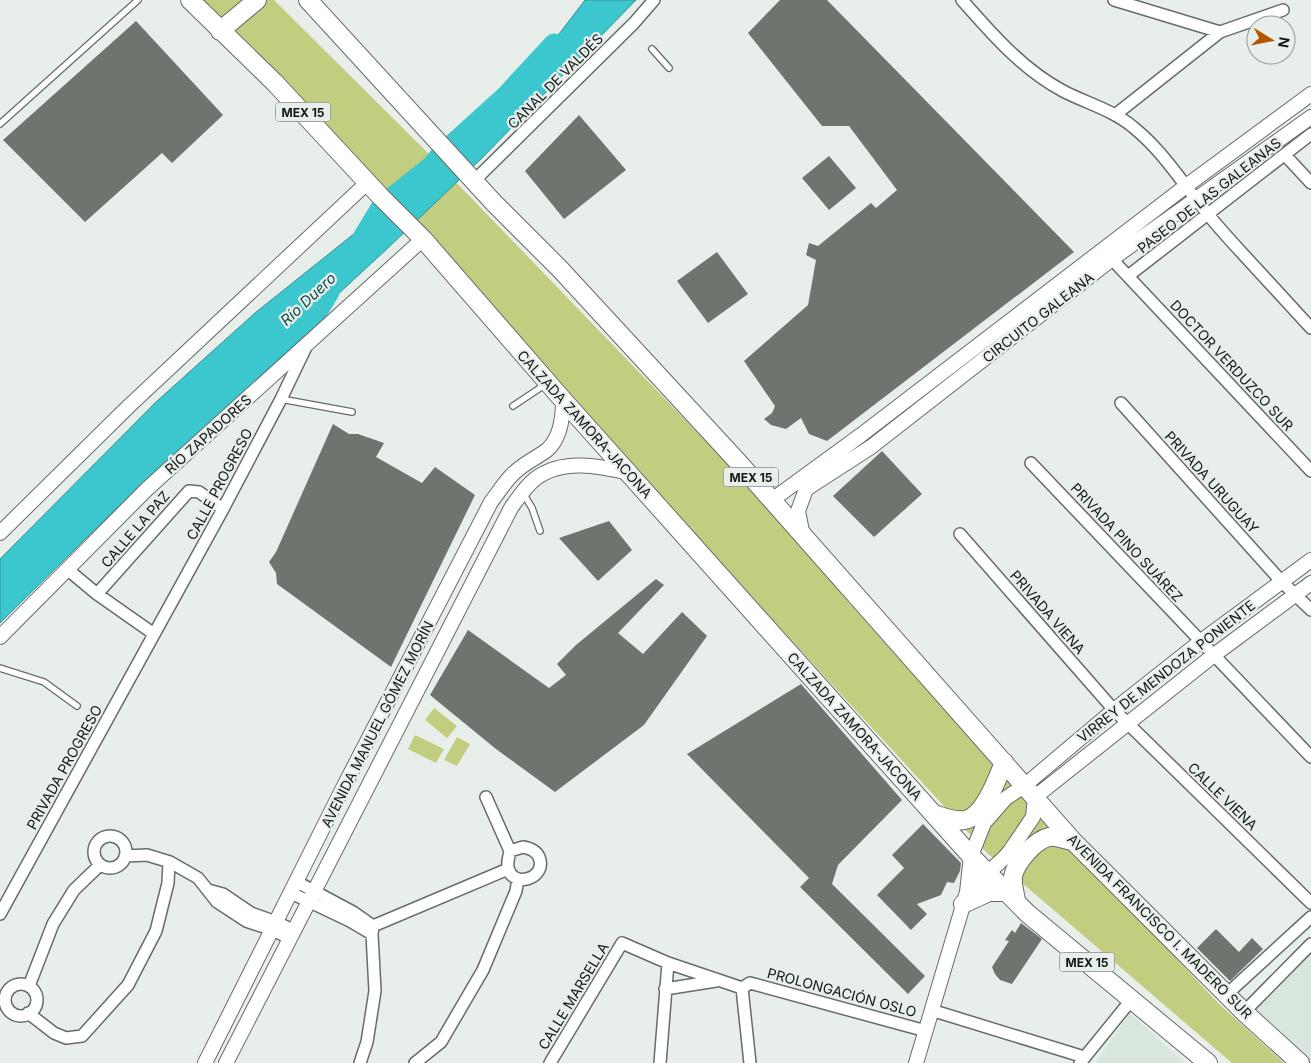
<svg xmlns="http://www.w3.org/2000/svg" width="1311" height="1063" font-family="Inter,sans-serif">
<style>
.built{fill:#d8e6dd}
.green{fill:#c2cd80}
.water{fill:#3cc7ce;stroke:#309297}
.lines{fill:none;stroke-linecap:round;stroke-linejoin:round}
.river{stroke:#3cc7ce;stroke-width:21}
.building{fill:#70746f}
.service-casing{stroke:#666c68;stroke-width:8}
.minor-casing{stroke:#666c68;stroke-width:14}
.tertiary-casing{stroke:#666c68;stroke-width:16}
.primary-casing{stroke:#666c68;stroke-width:20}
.service{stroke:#fff;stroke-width:5.5}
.minor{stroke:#fff;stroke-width:11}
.tertiary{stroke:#fff;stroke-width:14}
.primary{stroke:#fff;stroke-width:18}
.labels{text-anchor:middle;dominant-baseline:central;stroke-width:4.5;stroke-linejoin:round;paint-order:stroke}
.shield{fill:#e8efea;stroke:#545856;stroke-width:1}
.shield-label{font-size:12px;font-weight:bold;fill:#151716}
.street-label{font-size:14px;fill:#151716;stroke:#e8efea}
.water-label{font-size:15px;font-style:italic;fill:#0f4b4e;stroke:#e8efea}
</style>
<rect width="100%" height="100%" fill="#e8efea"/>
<path class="built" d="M 1311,948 L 1311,1060 L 1256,1009 Z
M 1130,1013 L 1185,1063 L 1095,1063 Z"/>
<path class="green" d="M 203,0 L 274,0 L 425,150 L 774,512 L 849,603 L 1009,782 L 1032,804 L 1218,1003 L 1284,1063 L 1232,1063 L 987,853 L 636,471 L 385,192 Z
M 434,708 L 457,726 L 447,738 L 425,720 Z
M 415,735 L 444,749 L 436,763 L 408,749 Z
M 457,737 L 470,744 L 457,766 L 444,760 Z"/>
<path class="water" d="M 585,0 L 636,0 L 482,158 L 389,247 L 271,356 L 0,623 L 0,559 L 156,402 L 255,313 L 360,229 L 460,142 L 527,76 Z"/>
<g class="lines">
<path class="river" d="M 364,236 L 383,205 L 432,166 L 441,155 L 506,96 L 554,44
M 125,499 L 307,329 L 329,292"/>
</g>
<path class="building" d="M 780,0 L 827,0 L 1074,252 L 827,441 L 809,434 L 801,418 L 786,429 L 771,425 L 764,419 L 772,413 L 775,406 L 744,361 L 808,305 L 816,260 L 806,255 L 809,243 L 818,246 L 871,203 L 876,208 L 897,190 L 849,126 L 822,126 L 748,33 Z
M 136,21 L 223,115 L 172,163 L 162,153 L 85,222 L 3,140 Z
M 579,115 L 626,170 L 564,219 L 525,171 Z
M 829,156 L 856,188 L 829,210 L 802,178 Z
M 717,252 L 748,294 L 708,323 L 677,281 Z
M 333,424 L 349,434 L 358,434 L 384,443 L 376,457 L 422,483 L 435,467 L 475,495 L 391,667 L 277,584 L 276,573 L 269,562 L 276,552 Z
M 882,451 L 922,494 L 874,537 L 833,496 Z
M 609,521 L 632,550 L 598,581 L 559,538 Z
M 656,579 L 664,585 L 618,633 L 643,654 L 682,612 L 707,636 L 644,725 L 555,792 L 496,749 L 430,695 L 468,630 L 549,688 L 566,675 L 557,664 L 576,645 Z
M 801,684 L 902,800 L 838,865 L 832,884 L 925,976 L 908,994 L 800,887 L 809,878 L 687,754 Z
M 923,824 L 961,863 L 960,871 L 954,883 L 947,882 L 941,895 L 917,904 L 927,914 L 911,930 L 877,895 L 904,868 L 892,855 Z
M 1021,923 L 1042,939 L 1012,984 L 1000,980 L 995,974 L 992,967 L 1009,941 L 1005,940 L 1012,930 L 1015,933 Z
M 1216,929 L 1239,952 L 1252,938 L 1263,949 L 1230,981 L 1197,948 Z"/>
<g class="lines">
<defs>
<path id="service" d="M 652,49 L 669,68
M 0,124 L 138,0
M 281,399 L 352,412
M 513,406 L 546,384
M 523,493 L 532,508 L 540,531
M 0,668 L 44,682 L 77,706"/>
<path id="minor" d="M 962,0 C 992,34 1022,69 1063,91 C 1086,103 1113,110 1133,127 C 1164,152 1182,183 1207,213 C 1218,227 1230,240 1242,253 C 1265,278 1288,303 1311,328
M 1114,0 L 1220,32
M 1115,115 L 1220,32 L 1283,10
M 1285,155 L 1311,183
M 474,181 L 634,23 L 654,0
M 1107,254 L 1311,471
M 1128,276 L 1311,134
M 1121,403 L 1281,581 L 1311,610
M 1031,463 L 1311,757
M 960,534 L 1114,710 L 1311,903
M 67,569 L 97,594 L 154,634
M 97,594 L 189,491 L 199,492 L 223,509
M 486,797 L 510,851
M94 852a16 16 0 1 1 32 0a16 16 0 1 1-32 0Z
M 523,847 C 529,848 536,850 539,857 C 548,878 512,890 508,867 C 507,861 509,857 510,851 Z
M 125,856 L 147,855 L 170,862 L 198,878 L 217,902 L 246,921 L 273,930 L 289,938
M 297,882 L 353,912 L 373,926
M 208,890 L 223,894 L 251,913 L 276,922 L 293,930
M 291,893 L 350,921 L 372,934
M 0,914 L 223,509 L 281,399 L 306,347
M 373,926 L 508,869
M5 1000a16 16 0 1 1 32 0a16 16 0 1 1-32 0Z
M 29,986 L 53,924 L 74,890 L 100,865
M 665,989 L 716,981
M 1227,994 L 1311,917
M 931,1010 L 1084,1057
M 1244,1012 L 1311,944
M 28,1013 L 54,1033 L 66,1038 L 82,1036 L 128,985 L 156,931 L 168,883 L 169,862
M 360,1063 L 367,1042 L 375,991 L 372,934 L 373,926
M 415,1063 L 441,1042 L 483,970 L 516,891 L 518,879
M 550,1063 L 622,943 L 668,963 L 742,988
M 660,1063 L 668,963
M 750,1063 L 742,988 L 750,983 L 926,1031
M 1080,1063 L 1132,999"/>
<path id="tertiary" d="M 772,500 L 861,435 L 1186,186 L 1311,94
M 0,533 L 129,406 L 368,182
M 803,536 L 798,511 L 806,489 L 871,447 L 1112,259 L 1311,117
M 0,637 L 147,489 L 423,239
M 967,892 L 1004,858 L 1010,851 L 1033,817 L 1035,797 L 1214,655 L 1311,583
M 205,1063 L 343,788 L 491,502 C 498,493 504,483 512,475 C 522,464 535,459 547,450 C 561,438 563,416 563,400
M 226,1063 L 511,508 C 518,498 525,487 535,479 C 562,458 600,466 629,473
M 916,1063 L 967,892 L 971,856 L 984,823 L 1006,798 L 1024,786 L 1114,710 L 1200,642 L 1311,560"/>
<path id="primary" d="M 190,0 L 275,83 L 381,197 L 423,239 L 563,400 L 971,856 L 1027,913 L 1208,1063
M 308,0 L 494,203 L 560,269 L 739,463 L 1073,841 L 1244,1012 L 1300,1063
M 220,31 L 257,0
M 934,814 C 944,817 954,822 965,820 C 983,817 998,778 1004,762
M 1016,901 C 1015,893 1012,884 1013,877 C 1015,863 1035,840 1049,837 C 1056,836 1066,840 1073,841
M 963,904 L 989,892 L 1008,892"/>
</defs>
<use href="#service" class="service-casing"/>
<use href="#minor" class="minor-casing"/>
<use href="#tertiary" class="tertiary-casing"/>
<use href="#primary" class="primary-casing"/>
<use href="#service" class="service"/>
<use href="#minor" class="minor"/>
<use href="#tertiary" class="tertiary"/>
<use href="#primary" class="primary"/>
</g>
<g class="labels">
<g class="shield">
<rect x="275.5" y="102.5" width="55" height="19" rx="4"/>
<rect x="723.5" y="467.5" width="55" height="19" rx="4"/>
<rect x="1059.5" y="952.5" width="55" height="19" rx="4"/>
</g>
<g class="shield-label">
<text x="303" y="112">MEX 15</text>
<text x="751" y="477">MEX 15</text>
<text x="1087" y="962">MEX 15</text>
</g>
<g class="street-label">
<text transform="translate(555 81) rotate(-45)">CANAL DE VALDÉS</text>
<text transform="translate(1209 195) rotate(-38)">PASEO DE LAS GALEANAS</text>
<text transform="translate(1038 317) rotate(-38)">CIRCUITO GALEANA</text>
<text transform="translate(1232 365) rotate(47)">DOCTOR VERDUZCO SUR</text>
<text transform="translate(585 424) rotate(48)">CALZADA ZAMORA-JACONA</text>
<text transform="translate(208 434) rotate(-42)">RÍO ZAPADORES</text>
<text transform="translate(1212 482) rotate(48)">PRIVADA URUGUAY</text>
<text transform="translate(219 484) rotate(-62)">CALLE PROGRESO</text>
<text transform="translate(135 529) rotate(-49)">CALLE LA PAZ</text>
<text transform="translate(1127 542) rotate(47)">PRIVADA PINO SUÁREZ</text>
<text transform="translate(1048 612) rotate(49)">PRIVADA VIENA</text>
<text transform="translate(1166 671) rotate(-38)">VIRREY DE MENDOZA PONIENTE</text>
<text transform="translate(377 724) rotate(-63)">AVENIDA MANUEL GÓMEZ MORÍN</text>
<text transform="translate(855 726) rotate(48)">CALZADA ZAMORA-JACONA</text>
<text transform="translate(64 767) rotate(-61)">PRIVADA PROGRESO</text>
<text transform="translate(1223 796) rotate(44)">CALLE VIENA</text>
<text transform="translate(1160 926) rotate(45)">AVENIDA FRANCISCO I. MADERO SUR</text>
<text transform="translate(842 992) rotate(15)">PROLONGACIÓN OSLO</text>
<text transform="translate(573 996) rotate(-59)">CALLE MARSELLA</text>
</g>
<g class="water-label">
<text transform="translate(308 299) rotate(-43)">Río Duero</text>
</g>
</g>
<g transform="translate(1271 40) rotate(100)"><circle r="24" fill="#e8efea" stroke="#949995"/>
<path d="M0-4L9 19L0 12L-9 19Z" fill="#b25400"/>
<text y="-8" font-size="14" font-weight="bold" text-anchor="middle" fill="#151716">N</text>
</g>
</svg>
